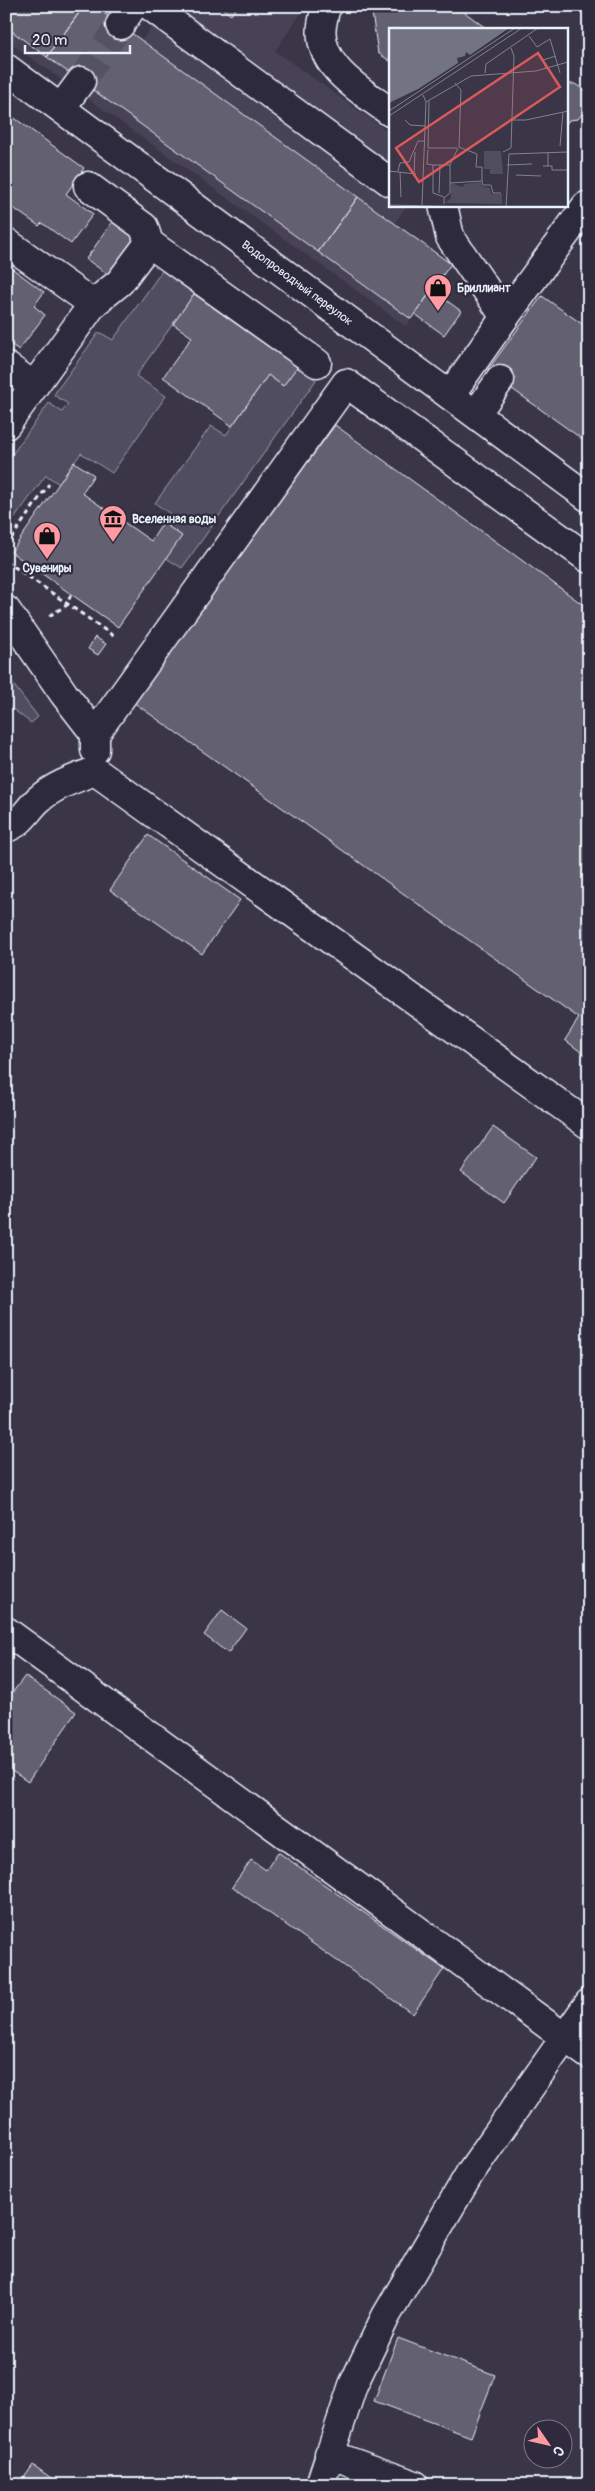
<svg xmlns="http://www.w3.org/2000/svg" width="595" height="2491" font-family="Pangolin,sans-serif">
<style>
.built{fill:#464354}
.green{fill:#504e5f;stroke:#9ca0ac}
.building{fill:#636171;stroke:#e8f1f8}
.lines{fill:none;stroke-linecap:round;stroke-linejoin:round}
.minor-tunnel{stroke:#545262;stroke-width:28;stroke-dasharray:28 14;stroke-linecap:butt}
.minor-casing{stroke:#e8f1f8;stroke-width:31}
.path{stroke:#e8f1f8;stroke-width:3;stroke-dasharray:5 4;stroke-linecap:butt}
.minor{stroke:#2f2a3d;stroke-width:28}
.labels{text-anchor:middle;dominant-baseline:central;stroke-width:4.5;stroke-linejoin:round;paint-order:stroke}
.street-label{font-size:12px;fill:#e8f1f8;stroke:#2f2a3d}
.poi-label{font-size:12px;font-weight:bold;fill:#e8f1f8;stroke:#2f2a3d;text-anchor:start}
.inset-river{fill:none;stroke:#737482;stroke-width:2.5}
.inset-road{fill:none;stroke:#80818e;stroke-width:1}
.view{fill:#da5a5c;fill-opacity:0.15;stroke:#da5a5c;stroke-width:2.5}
.inset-edge{fill:none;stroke:#e8f1f8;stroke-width:2.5}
</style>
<rect width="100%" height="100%" fill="#3a3648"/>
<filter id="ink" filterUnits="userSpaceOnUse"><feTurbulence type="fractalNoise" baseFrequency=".02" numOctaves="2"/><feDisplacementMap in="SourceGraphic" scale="10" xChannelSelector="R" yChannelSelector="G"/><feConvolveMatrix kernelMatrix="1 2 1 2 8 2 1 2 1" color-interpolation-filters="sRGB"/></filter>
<g filter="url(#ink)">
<path class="built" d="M 6,6 L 94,6 L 142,40 L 166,6 L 306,6 L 275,51 L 390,133 L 390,205 L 407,205 L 394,224 L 451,264 L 406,326 L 6,40 Z"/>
<path class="green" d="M 162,271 L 194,294 L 136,376 L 166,396 L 112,473 L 81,453 L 59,484 L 46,475 L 6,530 L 6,463 L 49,403 L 62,412 L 68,404 L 54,395 L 57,390 L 99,332 L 113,340 Z
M 297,367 L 316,380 L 182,568 L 166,558 L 163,523 L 170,514 L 155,503 L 211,426 L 226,435 L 268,375 L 283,386 Z
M 6,675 L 38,717 L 31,723 L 6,704 Z"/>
<path class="building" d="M 6,6 L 84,6 L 47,57 L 6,27 Z
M 84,6 L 94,6 L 358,197 L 318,252 L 47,57 Z
M 219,6 L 238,6 L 231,15 Z
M 371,6 L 463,6 L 463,11 L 487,29 L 390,29 L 390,61 L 378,53 Z
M 566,84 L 575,84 L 584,90 L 588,98 L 586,109 L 578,119 L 569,120 L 566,124 Z
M 6,112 L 84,168 L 66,194 L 93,214 L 71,244 L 42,223 L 39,226 L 6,203 Z
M 358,197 L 451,264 L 411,319 L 318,252 Z
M 113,221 L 137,238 L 110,276 L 86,259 Z
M 6,264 L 44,292 L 34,306 L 45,315 L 19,350 L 6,341 Z
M 432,290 L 461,311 L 444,335 L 415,314 Z
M 194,294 L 297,367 L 283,386 L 268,375 L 232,426 L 163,377 L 192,337 L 173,324 Z
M 542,296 L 585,326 L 589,322 L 589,444 L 487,371 Z
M 335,425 L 589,609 L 589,1058 L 565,1040 L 579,1018 L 133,702 Z
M 74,462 L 94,475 L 82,493 L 151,541 L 163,523 L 182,536 L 118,627 L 11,552 Z
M 95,637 L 106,644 L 98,655 L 88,649 Z
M 148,835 L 240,900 L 202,954 L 110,890 Z
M 493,1127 L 536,1157 L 504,1203 L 461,1172 Z
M 222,1610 L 246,1628 L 228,1653 L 204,1635 Z
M 25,1676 L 76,1712 L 28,1782 L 6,1767 L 6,1701 Z
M 278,1852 L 444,1969 L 413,2014 L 232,1887 L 251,1860 L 266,1870 Z
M 398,2338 L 495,2375 L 471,2437 L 374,2401 Z
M 33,2465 L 58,2483 L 57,2485 L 19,2485 Z"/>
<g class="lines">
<path class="minor-tunnel" d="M 81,81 L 120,25"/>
<defs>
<g id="minor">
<path d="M 150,6 L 390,182"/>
<path d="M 327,6 C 324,12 323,19 322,25 C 316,66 362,91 390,112"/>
<path d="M 120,25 L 133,6"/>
<path id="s1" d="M 6,68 L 589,498"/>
<path d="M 61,108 L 81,81"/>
<path d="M 88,186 L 144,227 L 149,243"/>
<path d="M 443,205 L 450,237 L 505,317 L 450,395"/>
<path d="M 6,242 L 93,304 L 6,425"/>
<path d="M 93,304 L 120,282 L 149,243 L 317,363"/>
<path d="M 505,317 L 586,206"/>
<path d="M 6,366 L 34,386"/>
<path d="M 476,414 L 500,380"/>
<path d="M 6,610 L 64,694 L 95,734 L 95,750"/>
<path d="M 95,734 L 346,383 L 589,559"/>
<path d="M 6,828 C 22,823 27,810 38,800 C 53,786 76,778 95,771 L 589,1125"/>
<path d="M 6,1631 L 589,2055"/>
<path d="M 329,2454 L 415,2485"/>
<path d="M 320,2485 L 353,2385 L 386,2316 L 470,2173 L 589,2003"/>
</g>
</defs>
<use href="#minor" class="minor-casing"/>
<path class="path" d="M 6,546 L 49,484
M 6,561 L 115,637
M 49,616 L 67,605 L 71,594"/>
<use href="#minor" class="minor"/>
</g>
</g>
<defs>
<symbol id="shop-pin" viewBox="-11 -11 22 30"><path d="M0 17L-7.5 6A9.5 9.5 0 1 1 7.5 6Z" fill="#ff9aa2" stroke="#2f2a3d"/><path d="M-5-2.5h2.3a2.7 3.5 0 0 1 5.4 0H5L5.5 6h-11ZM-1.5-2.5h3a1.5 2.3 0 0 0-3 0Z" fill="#111"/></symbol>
<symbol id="museum-pin" viewBox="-11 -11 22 30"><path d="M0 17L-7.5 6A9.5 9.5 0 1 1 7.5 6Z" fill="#ff9aa2" stroke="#2f2a3d"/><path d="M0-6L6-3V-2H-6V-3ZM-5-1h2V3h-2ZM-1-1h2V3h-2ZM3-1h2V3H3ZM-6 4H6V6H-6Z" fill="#111"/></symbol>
</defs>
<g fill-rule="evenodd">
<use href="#shop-pin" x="422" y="272" width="32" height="43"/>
<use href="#museum-pin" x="97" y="503" width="32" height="43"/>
<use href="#shop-pin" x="31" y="520" width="32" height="43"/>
</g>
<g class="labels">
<g class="street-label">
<text stroke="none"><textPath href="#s1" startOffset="362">Водопроводный переулок</textPath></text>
</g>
<g class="poi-label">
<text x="457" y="288">Бриллиант</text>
<text x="132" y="519">Вселенная воды</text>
<text x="47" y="568" text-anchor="middle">Сувениры</text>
</g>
</g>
<g transform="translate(389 28)">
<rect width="179" height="179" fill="#3a3648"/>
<path d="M 95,123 L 112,123 L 114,146 L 101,146 L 101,141 L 95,141 ZM 92,154 L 93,158 L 101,160 L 102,166 L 113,166 L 113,176 L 56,175 L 62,170 L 62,155 L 73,159 L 76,156 Z" fill="#504e5f"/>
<path d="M 0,0 L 120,0 L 81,27 L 77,24 L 76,28 L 68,30 L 69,35 L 29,61 L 0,75 Z" fill="#737482"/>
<path class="inset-river" d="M 0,13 L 24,0"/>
<path class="inset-road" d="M 140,8 L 148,19 L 161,11 L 171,45M 157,41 L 154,32 L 167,28M 96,45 L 97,36 L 149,0M 66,55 L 72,62 L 70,119 L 88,126 L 87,139 L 93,139 L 93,153M 40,73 L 39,120 L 68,120M 37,74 L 82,48 L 147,43 L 179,34M 0,83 L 126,0M 0,88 L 133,0M 16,92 L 21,97 L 36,98M 122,92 L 137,92 L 179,83M 171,118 L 174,84M 39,122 L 38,136 L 44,137M 114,124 L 122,120 L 125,28 L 122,20M 118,137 L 143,136M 154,138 L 159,138 L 159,124M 159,138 L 163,138 L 163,142 L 179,142M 0,143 L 27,146M 9,143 L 11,135 L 20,134 L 29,113 L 35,113M 11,144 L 12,169M 25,146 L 26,124M 127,147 L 152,148M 61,155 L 93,153 L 94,157 L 102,157 L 104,165 L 112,165M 50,165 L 51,137M 55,169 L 44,165 L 44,137 L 61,137M 55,176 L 55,170 L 61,165 L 61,137 L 69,120M 0,177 L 81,179M 33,177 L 37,74 L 34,67M 117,179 L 120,126 L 179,124"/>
<path class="view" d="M 149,25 L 171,59 L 30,154 L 7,120 Z"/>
<rect width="179" height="179" class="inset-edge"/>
</g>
<rect width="595" height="2491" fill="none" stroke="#2f2a3d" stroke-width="25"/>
<rect x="12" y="12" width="570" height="2466" fill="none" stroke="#e8f1f8" stroke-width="2" filter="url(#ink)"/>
<g transform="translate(548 2444) rotate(124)"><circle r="24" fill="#2f2a3d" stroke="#797a88"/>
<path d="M0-4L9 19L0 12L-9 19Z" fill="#ff9aa2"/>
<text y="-8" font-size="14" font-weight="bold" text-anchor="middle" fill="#e8f1f8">С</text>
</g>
<path d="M25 45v8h105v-8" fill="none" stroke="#e8f1f8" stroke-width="2.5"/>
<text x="32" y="45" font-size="15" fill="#e8f1f8" stroke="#2f2a3d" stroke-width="4" paint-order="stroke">20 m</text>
</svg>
